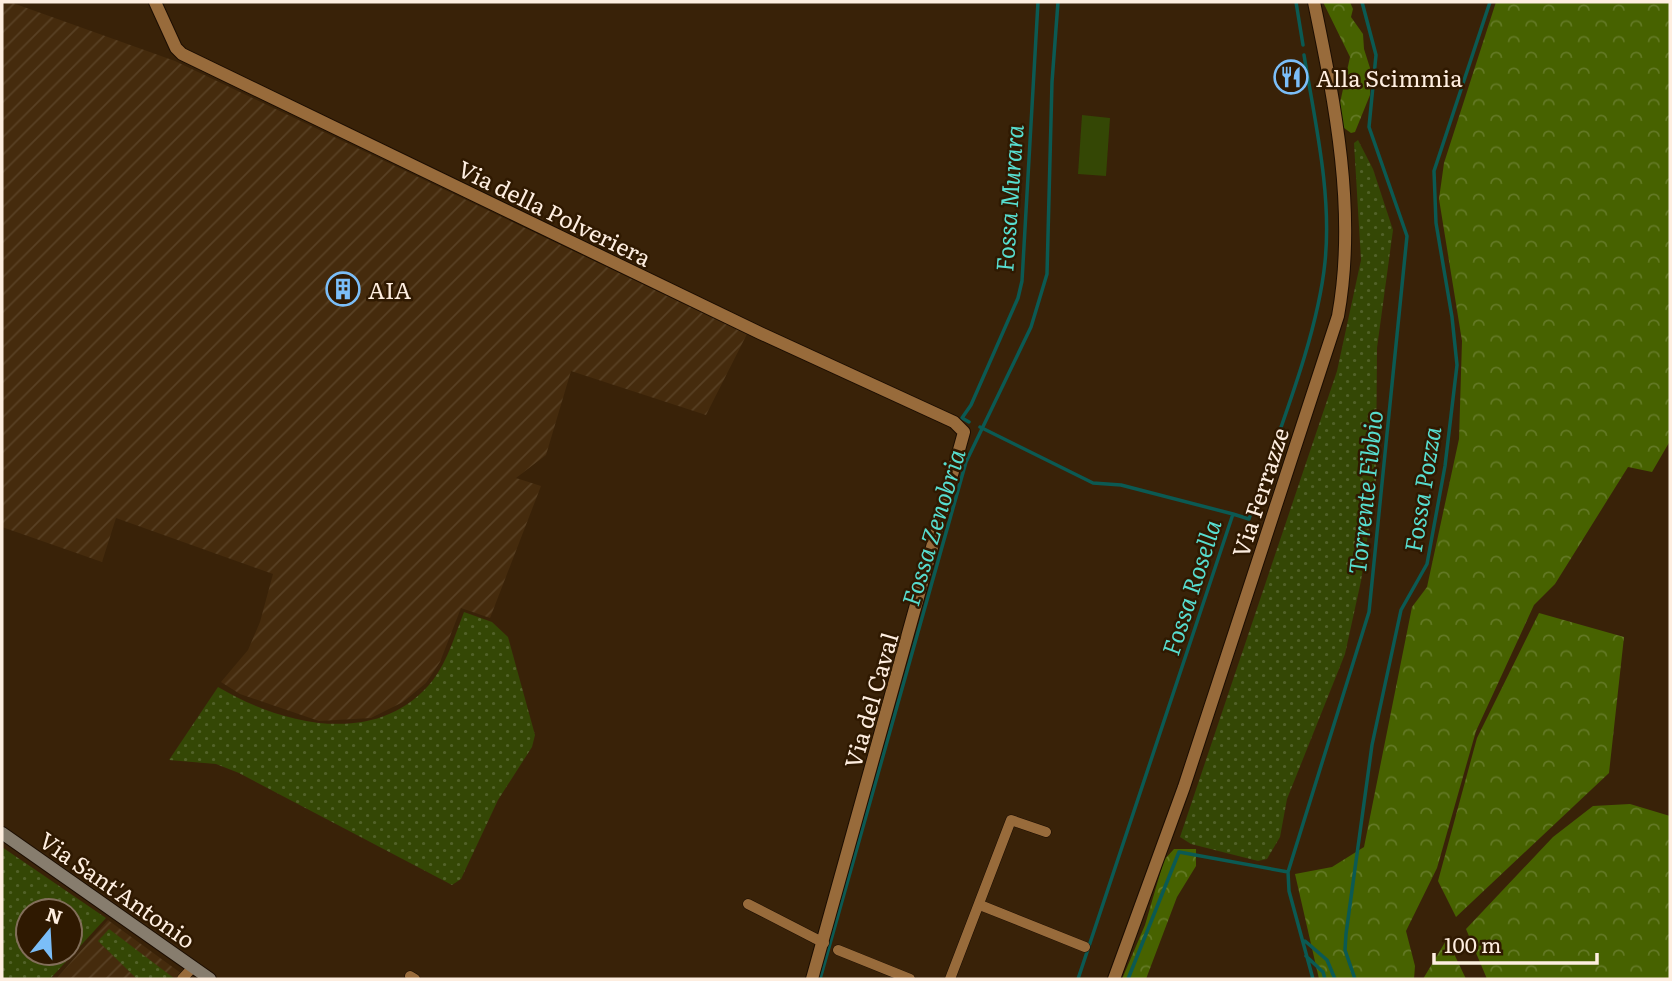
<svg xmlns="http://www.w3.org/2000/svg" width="1672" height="981" font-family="Literata,serif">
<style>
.industrial{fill:url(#industrial-furrows)}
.grass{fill:url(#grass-dots);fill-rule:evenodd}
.forest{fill:url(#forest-crowns)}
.pitch{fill:#344705}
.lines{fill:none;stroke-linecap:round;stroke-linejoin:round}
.stream{stroke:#0b5a53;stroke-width:3.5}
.minor-casing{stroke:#1b0d02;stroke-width:11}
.tertiary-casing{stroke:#1b0d02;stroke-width:14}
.secondary-casing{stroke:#1b0d02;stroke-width:14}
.minor{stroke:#986b3b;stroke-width:10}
.tertiary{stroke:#986b3b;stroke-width:12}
.secondary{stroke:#877d6e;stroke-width:12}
.labels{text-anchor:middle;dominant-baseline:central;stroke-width:5;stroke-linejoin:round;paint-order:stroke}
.poi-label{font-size:23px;fill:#feeee0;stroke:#2f1901;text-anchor:start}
.street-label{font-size:23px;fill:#feeee0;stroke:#2f1901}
.water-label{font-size:24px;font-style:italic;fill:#57ddcf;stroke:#2f1901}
</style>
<defs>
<pattern id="industrial-furrows" width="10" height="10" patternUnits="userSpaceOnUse" patternTransform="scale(1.75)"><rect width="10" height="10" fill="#452b0d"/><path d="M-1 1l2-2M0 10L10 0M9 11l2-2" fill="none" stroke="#584024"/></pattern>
<pattern id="grass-dots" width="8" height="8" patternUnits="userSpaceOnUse" patternTransform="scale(1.75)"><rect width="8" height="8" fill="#344705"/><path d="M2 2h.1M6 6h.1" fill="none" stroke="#526229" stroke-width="1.8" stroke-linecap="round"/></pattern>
<pattern id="forest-crowns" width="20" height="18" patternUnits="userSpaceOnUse" patternTransform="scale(1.75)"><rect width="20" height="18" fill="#476200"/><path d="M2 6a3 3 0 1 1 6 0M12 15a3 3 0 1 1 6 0" fill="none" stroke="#637925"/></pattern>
</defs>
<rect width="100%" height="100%" fill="#392208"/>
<path class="industrial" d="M 2,2 L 10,2 L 175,61 L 747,334 L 706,415 L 571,371 L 546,455 L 516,478 L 541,486 L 490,618 L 461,608 L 440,662 L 426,683 L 403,702 L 371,718 L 319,721 L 240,694 L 221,682 L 248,650 L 260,622 L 273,574 L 116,518 L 102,562 L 2,527 Z
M 108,920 L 189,979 L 56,979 Z"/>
<path class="grass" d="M 1358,140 L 1373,169 L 1393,230 L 1377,348 L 1376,480 L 1361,581 L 1345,654 L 1287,799 L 1280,837 L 1267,859 L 1258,861 L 1191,844 L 1180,837 L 1337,371 L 1361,260 L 1354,143 Z
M 464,612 L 492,622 L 508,637 L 535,735 L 532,747 L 498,800 L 461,879 L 452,885 L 239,773 L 216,764 L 169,760 L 218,687 C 282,725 379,749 433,680 C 448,660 455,635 464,612 Z
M 2,847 L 106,918 L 50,979 L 2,979 ZM 28,911 L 70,911 L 70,953 L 28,953 Z
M 109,929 L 175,979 L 137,979 L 98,941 Z"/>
<path class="forest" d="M 1323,2 L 1350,2 L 1353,9 L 1351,17 L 1363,34 L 1364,49 L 1370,68 L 1370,95 L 1355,132 L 1351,133 L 1340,125 L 1340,103 L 1350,57 Z
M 1496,2 L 1670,2 L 1670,441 L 1652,472 L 1628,467 L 1555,584 L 1534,605 L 1476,731 L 1437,868 L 1406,931 L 1415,966 L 1414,979 L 1319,979 L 1295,874 L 1332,867 L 1364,847 L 1412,607 L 1427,587 L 1459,439 L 1462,341 L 1439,199 L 1444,163 Z
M 1539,613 L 1624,637 L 1609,773 L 1456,917 L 1438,881 L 1477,738 Z
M 1630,804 L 1670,816 L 1670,979 L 1487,979 L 1466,929 L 1553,837 L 1593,806 Z
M 1174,849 L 1196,849 L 1196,866 L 1177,897 L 1146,979 L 1122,979 L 1145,925 L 1164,860 Z
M 1447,939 L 1466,979 L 1423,979 Z"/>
<path class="pitch" d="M 1082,115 L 1110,118 L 1106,176 L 1078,174 Z"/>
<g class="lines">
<path class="stream" d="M 1296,2 L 1303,45
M 969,422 L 962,418 L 971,405 L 1018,298 L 1022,281 L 1038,2
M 980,427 L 1093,483 L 1121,485 L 1233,514
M 1305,941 L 1327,960 L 1335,979
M 1306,956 L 1323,972 L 1325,979
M 820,979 L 966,462 L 1031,327 L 1047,274 L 1052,82 L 1058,2
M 1078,979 L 1233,514 L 1249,519 C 1274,442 1317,342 1325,262 C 1332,194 1315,122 1304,55
M 1128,979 L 1179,852 L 1288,872
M 1313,979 L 1289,891 L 1288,872 L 1369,612 L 1407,236 L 1369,127 L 1376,55 L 1362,2
M 1355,979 L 1345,950 L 1346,934 L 1372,745 L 1401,610 L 1427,564 L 1445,466 L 1457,365 L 1452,317 L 1436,223 L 1434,171 L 1490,2"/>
<defs>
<path id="minor" d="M 748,904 L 824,943
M 980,905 L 1085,947
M 838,950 L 910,979
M 410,976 L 415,979
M 182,979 L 193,967
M 950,979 L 1011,820 L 1046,832"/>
<path id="tertiary" d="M 155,2 L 176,48 L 182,54 L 760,333 L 954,422 L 964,432 L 812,979
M 1114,979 L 1184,787 L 1338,316 C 1357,212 1335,104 1314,2"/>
<path id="secondary" d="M 2,833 L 210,979"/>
</defs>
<use href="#minor" class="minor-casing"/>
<use href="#tertiary" class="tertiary-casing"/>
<use href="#secondary" class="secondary-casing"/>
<use href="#minor" class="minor"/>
<use href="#tertiary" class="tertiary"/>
<use href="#secondary" class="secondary"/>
</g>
<defs>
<symbol id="restaurant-ring" viewBox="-11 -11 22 22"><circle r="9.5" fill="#2f1901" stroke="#7bbef8" stroke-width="1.5"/><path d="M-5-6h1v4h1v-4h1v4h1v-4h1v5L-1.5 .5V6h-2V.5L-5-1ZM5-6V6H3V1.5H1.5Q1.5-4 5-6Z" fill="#7bbef8"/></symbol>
<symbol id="building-ring" viewBox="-11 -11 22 22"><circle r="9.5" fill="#2f1901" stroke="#7bbef8" stroke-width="1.5"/><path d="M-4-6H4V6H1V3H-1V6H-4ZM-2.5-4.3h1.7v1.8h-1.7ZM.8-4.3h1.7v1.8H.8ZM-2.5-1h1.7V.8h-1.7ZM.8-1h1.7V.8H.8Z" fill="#7bbef8"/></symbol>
</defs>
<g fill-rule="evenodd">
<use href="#restaurant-ring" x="1272" y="58" width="38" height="38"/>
<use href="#building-ring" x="324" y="270" width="38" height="38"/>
</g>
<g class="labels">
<g class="poi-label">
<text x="1316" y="77">Alla Scimmia</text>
<text x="368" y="289">AIA</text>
</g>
<g class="street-label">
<text transform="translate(555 212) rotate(26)">Via della Polveriera</text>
<text transform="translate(1259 492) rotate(-72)">Via Ferrazze</text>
<text transform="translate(870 700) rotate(-74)">Via del Caval</text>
<text transform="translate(118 889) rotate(35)">Via Sant'Antonio</text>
</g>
<g class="water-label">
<text transform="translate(1008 198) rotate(-86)">Fossa Murara</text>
<text transform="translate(1421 489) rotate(-81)">Fossa Pozza</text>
<text transform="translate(1364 492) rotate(-84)">Torrente Fibbio</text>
<text transform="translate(932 527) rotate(-73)">Fossa Zenobria</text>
<text transform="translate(1190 587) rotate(-72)">Fossa Rosella</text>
</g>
</g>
<rect width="1672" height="981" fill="none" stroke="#feeee0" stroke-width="7"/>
<g transform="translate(49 932) rotate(18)"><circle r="33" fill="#2f1901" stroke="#826e5a" stroke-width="2"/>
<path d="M0-5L12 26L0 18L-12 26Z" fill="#7bbef8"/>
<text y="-10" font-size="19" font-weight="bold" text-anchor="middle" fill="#feeee0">N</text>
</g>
<path d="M1434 953v10h163v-10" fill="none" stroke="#feeee0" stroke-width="3.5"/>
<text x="1444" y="953" font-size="21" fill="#feeee0" stroke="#2f1901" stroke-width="5" paint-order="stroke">100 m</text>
</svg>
